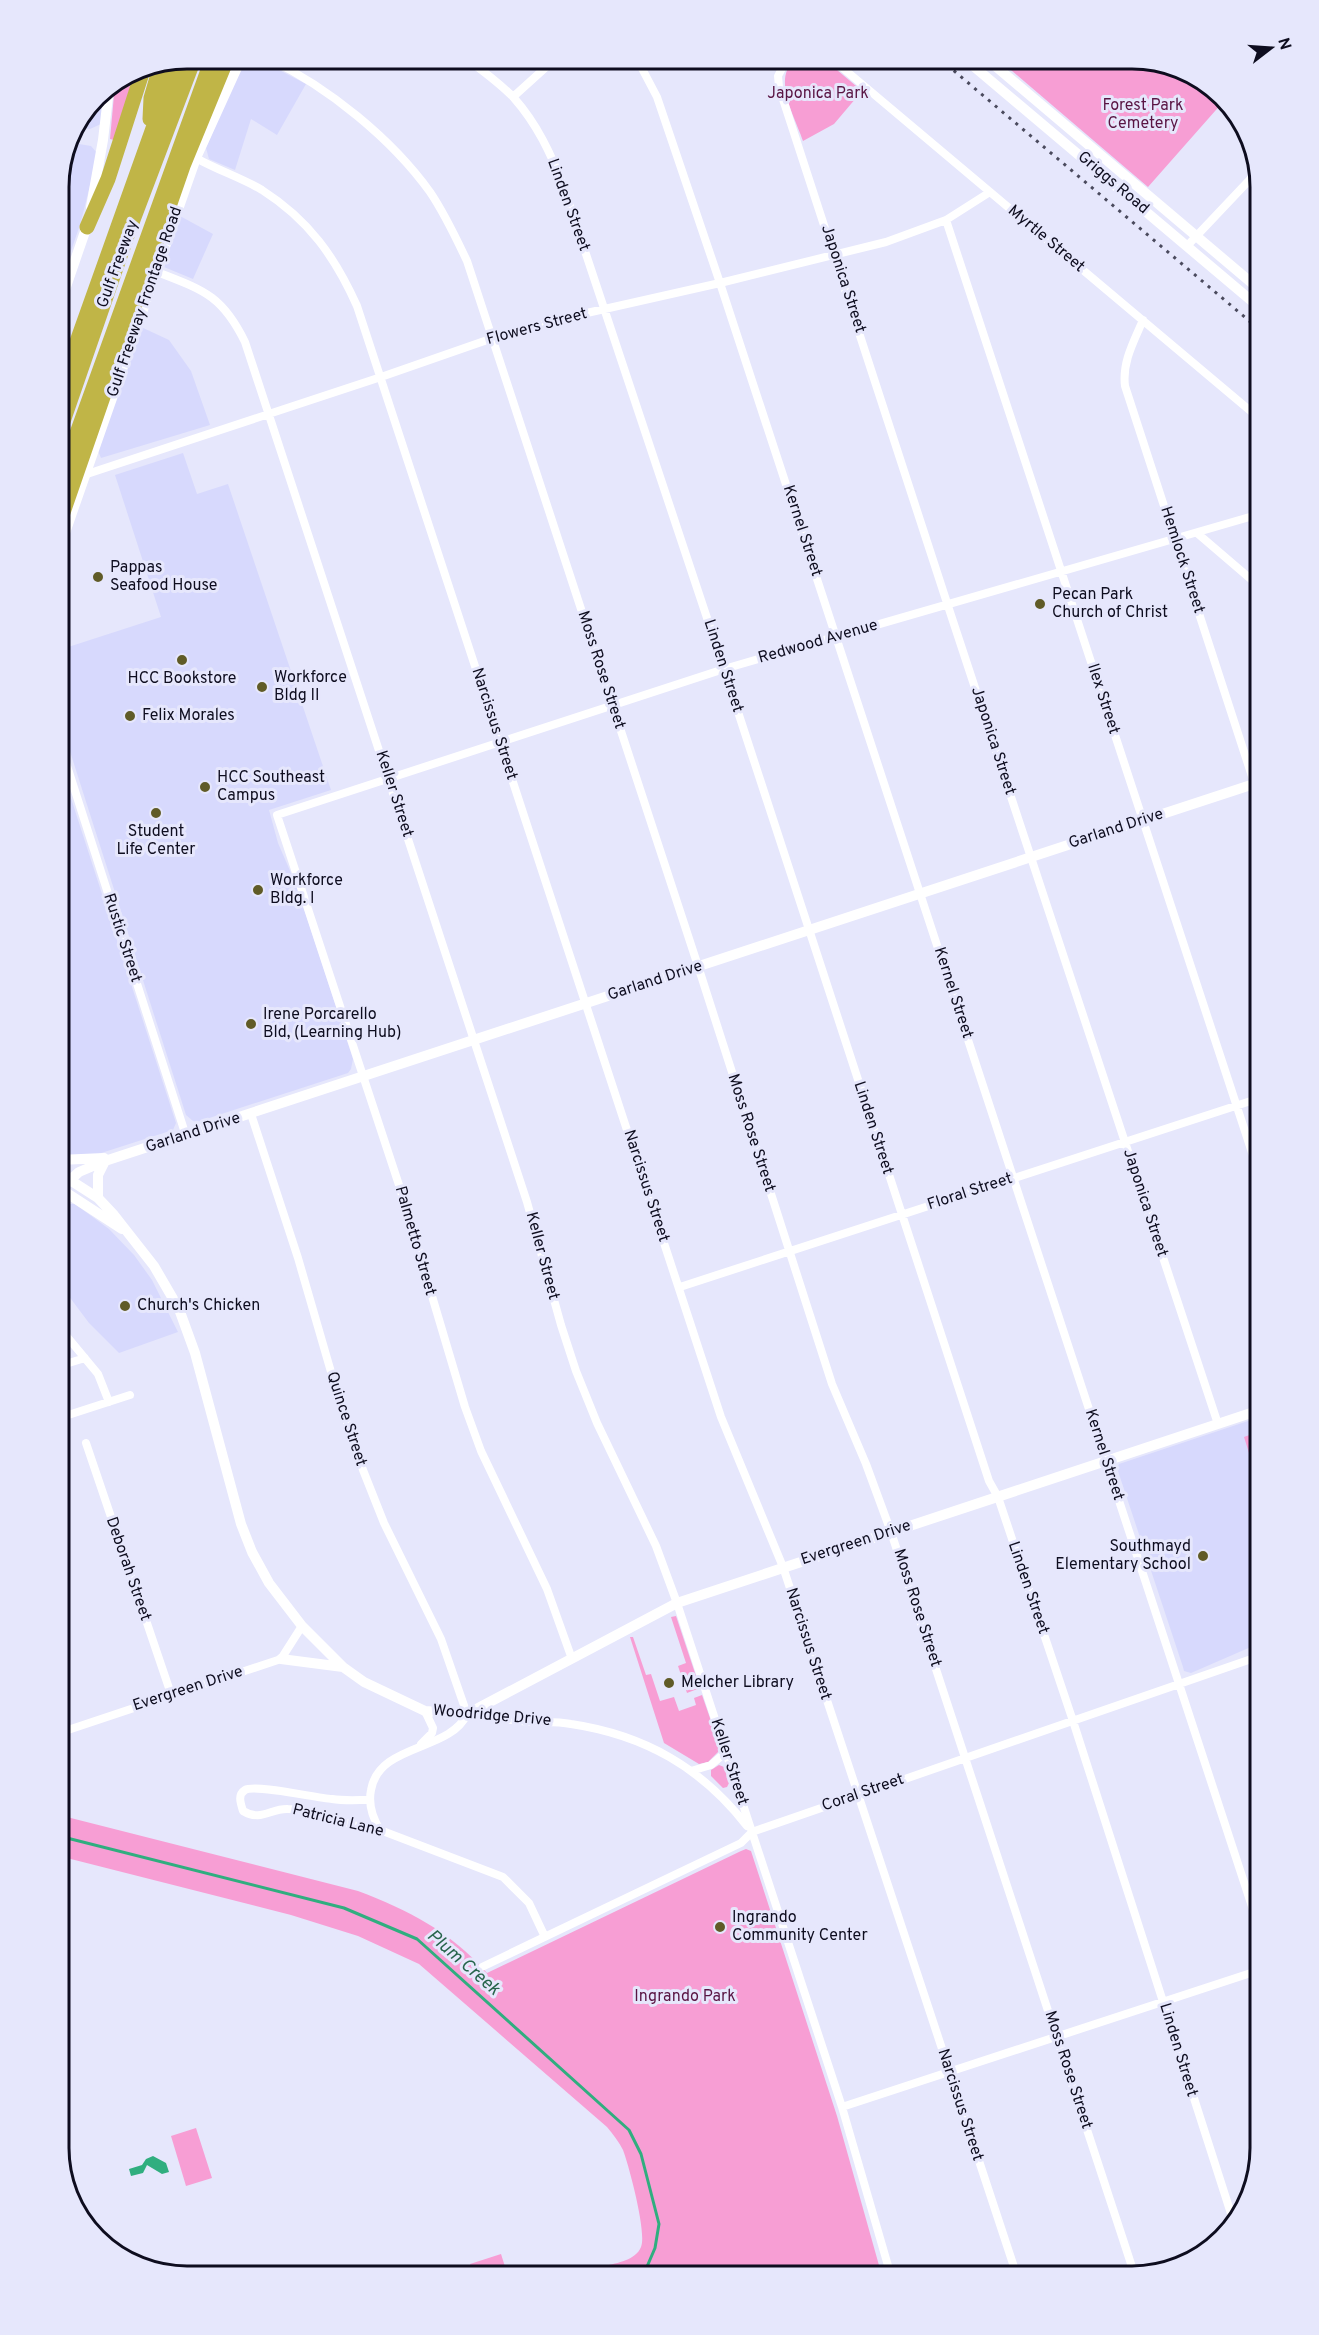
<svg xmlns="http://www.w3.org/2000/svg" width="1319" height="2335" font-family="Overpass,sans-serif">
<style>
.built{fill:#d7d9fd}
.green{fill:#f79ed4}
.water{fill:#30ae7f}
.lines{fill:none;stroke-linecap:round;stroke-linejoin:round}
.stream{stroke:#30ae7f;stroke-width:3}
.street{stroke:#fff;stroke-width:8}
.secondary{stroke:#fff;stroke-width:10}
.highway{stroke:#c0b547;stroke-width:15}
.rail{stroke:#4a4a5d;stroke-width:3;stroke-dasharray:3 6;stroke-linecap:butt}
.poi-dot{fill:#605b27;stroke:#e6e7fc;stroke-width:2}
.labels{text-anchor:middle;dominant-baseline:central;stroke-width:6;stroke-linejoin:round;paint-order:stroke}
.park-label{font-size:16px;fill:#591443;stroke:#e6e7fc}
.street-label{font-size:16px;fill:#0e0d1f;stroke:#e6e7fc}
.poi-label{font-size:16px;fill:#0e0d1f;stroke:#e6e7fc;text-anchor:start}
.water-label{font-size:18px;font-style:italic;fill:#27654c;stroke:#e6e7fc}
.rim{fill:none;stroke:#0e0d1f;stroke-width:3}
</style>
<rect width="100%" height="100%" fill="#e6e7fc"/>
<path class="built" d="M 247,59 L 258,59 L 306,84 L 277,135 L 251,119 L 235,170 L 209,159 L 206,148 L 244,60 Z
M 104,91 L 101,124 L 90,129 L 76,127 L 96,96 Z
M 67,142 L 91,146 L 97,153 L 97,158 L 80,225 L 59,285 L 59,179 Z
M 180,216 L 213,234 L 193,279 L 164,267 Z
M 141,327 L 169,340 L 191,371 L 210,425 L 101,458 L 98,451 Z
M 183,453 L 197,494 L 228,484 L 331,790 L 269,810 L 278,843 L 297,887 L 353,1059 L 351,1069 L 348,1073 L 197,1122 L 193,1121 L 186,1115 L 59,717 L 59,650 L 161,617 L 115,475 Z
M 59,761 L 176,1123 L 173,1130 L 95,1155 L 59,1157 Z
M 70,1204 L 75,1204 L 109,1229 L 134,1255 L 152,1280 L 178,1332 L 119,1353 L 89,1323 L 59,1283 L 59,1218 L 64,1209 Z
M 1260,1417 L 1260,1643 L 1191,1673 L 1184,1671 L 1183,1667 L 1117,1468 L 1119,1464 Z
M 605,2266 L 604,2276 L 573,2276 Z"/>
<path class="green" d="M 796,59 L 824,59 L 862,91 L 834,124 L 803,141 C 795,117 771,77 796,59 Z
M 998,59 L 1141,59 L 1210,85 L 1223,102 L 1148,187 Z
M 135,71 L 114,140 L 110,139 L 115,84 Z
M 1260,1431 L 1260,1470 L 1255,1472 L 1244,1437 Z
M 676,1616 L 700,1688 L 687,1693 L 678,1666 L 686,1663 L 671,1617 Z
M 630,1637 L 633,1637 L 646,1675 L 651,1674 L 660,1701 L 674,1697 L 679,1711 L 696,1705 L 694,1698 L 702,1695 L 719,1744 L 719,1751 L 708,1762 L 699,1764 L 664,1743 Z
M 719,1765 L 724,1767 L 729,1783 L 727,1787 L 723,1788 L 711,1776 L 711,1770 Z
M 59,1815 L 358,1891 C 408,1910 450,1931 487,1973 L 741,1851 L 746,1849 L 751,1851 L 837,2116 L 882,2276 L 604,2276 L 605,2266 C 617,2263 636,2260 641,2247 C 647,2233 629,2166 623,2150 C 619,2142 613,2134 607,2127 L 419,1964 L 358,1936 L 291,1915 L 59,1856 Z
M 196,2128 L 212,2178 L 186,2186 L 171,2136 Z
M 501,2254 L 508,2276 L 474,2276 L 470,2264 Z"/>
<path class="water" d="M 153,2156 L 166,2163 L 169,2172 L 162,2174 L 147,2165 L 143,2173 L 131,2176 L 129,2169 L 142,2165 L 146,2159 Z"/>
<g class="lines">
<path class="stream" d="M 59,1836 L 344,1908 L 417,1939 L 629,2130 L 641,2154 L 659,2224 L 655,2248 L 643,2276"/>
<path class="street" d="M 269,59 C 328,87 392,139 430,192 C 445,214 456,238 467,261 L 698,966 L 832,1384 L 866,1464 L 891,1532 L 1135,2276
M 467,59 C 483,71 501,84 514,98 C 537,124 551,154 563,185 L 724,669 L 989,1481 L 998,1497 L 1073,1721 L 1234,2223
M 637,59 L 657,97 L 720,283 L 1260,1931
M 787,59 L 778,76 L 779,87 L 948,606 L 1218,1424
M 832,59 L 1260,419
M 513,97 L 555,59
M 196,158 C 217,170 242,178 262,190 C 309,220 335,257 357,306 L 721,1417 L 783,1567 L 1017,2276
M 946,220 L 1260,1177
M 1187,246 L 1257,172
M 157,272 C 203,290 222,295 245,342 L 527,1202 L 561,1325 L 576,1371 L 597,1423 L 656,1546 L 677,1603 L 842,2107 L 891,2276
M 1143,320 C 1134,341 1122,362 1125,386 L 1260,801
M 84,475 L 381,377 L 493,338 L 569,317 L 720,283 L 886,242 L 946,220 L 990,192
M 1197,533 L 1260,587
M 59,741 L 186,1136
M 251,1114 L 298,1258 L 338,1396 L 363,1470 L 384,1523 L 441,1639 L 467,1714
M 680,1287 L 1260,1098
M 59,1327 L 98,1374 L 109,1402
M 59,1366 L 85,1358
M 59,1418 L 130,1395
M 86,1443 L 171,1694
M 572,1659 L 547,1589 L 481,1451 L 465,1407 L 399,1185 L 277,815 L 724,669 L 1260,514
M 467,1714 C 485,1716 503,1719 521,1721 C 538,1723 554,1721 571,1724 C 645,1735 702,1768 747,1826
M 59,1733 L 281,1659 L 302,1626
M 421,1744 L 432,1733 L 433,1728 L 425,1711
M 691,1771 L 711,1765 L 726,1752
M 369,1800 C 357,1800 344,1801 332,1799 C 316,1798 255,1784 245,1790 C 237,1795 241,1804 243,1811 C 261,1822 271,1808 288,1809 C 320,1810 349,1828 380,1830 L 503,1877 L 529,1903 L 545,1937
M 380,1830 C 372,1817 368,1805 371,1790 C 379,1743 450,1752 467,1714
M 482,1967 L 741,1843 L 752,1832 L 1260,1656
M 842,2107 L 1260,1970"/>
<path class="secondary" d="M 965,59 L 1260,308
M 987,59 L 1260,290
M 91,207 L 103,140 L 109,88
M 59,307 L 88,223
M 59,550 L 196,158 L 241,59
M 59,1160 L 104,1158
M 59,1173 L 98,1198 L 114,1215 L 154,1266 L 179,1309 L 195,1353 L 241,1524 L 252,1552 L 269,1583 L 302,1626 L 343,1667 L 364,1682 L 425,1711 L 467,1714 L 677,1603 L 1260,1410
M 59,1188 L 122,1229
M 59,1190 L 79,1172 L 105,1161 L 1260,782
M 98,1198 L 98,1175 L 105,1161
M 281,1659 L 343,1667"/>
<path class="highway" d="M 150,119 L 151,98 L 161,64
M 87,227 L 108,179 L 144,67
M 59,392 L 177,61
M 59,433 L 128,233 L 194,59
M 59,483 L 212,59
M 59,524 L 183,166 L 227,59"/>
<path class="rail" d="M 940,59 L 1260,330"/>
</g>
<g class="poi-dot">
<circle cx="98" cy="577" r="6"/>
<circle cx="1040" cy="604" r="6"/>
<circle cx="182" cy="660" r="6"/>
<circle cx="262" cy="687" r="6"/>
<circle cx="130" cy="716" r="6"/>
<circle cx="205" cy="787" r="6"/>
<circle cx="156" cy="813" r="6"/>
<circle cx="258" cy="890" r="6"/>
<circle cx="251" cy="1024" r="6"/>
<circle cx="125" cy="1306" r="6"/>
<circle cx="1203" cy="1556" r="6"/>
<circle cx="669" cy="1683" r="6"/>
<circle cx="720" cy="1927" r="6"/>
</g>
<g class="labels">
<g class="park-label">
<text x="818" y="94">Japonica Park</text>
<text x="1143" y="106">Forest Park<tspan x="1143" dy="18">Cemetery</tspan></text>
<text x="685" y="1997">Ingrando Park</text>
</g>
<g class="street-label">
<text transform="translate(1113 183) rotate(40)">Griggs Road</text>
<text transform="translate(568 205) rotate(70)">Linden Street</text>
<text transform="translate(1046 239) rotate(40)">Myrtle Street</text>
<text transform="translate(118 264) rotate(-70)">Gulf Freeway</text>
<text transform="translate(843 279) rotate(72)">Japonica Street</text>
<text transform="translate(145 302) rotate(-71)">Gulf Freeway Frontage Road</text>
<text transform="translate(537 327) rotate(-15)">Flowers Street</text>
<text transform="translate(802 531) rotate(72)">Kernel Street</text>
<text transform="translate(1182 560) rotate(72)">Hemlock Street</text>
<text transform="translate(818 642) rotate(-16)">Redwood Avenue</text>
<text transform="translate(723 666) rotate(72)">Linden Street</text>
<text transform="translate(601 670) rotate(72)">Moss Rose Street</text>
<text transform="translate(1103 699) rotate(72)">Ilex Street</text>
<text transform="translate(494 724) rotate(72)">Narcissus Street</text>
<text transform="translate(993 741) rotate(72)">Japonica Street</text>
<text transform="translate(394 794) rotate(72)">Keller Street</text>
<text transform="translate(1116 829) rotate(-18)">Garland Drive</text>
<text transform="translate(122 938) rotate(72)">Rustic Street</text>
<text transform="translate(655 981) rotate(-18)">Garland Drive</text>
<text transform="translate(953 993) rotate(72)">Kernel Street</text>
<text transform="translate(873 1128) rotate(72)">Linden Street</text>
<text transform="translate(193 1133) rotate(-18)">Garland Drive</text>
<text transform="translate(751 1133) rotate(72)">Moss Rose Street</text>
<text transform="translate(646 1186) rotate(72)">Narcissus Street</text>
<text transform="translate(970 1192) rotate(-18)">Floral Street</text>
<text transform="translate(1145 1203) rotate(72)">Japonica Street</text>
<text transform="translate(415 1241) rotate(74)">Palmetto Street</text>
<text transform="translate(542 1256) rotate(75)">Keller Street</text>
<text transform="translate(346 1419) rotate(72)">Quince Street</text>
<text transform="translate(1104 1455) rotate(72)">Kernel Street</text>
<text transform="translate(856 1543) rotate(-18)">Evergreen Drive</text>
<text transform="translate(128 1569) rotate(71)">Deborah Street</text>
<text transform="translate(1028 1588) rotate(71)">Linden Street</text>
<text transform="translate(917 1608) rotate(72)">Moss Rose Street</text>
<text transform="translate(808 1644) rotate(72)">Narcissus Street</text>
<text transform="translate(188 1689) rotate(-18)">Evergreen Drive</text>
<text transform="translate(492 1716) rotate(5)">Woodridge Drive</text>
<text transform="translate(729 1762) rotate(72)">Keller Street</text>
<text transform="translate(863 1793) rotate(-19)">Coral Street</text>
<text transform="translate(338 1821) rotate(14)">Patricia Lane</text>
<text transform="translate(1178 2050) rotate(73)">Linden Street</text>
<text transform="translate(1068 2070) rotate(72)">Moss Rose Street</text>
<text transform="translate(960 2105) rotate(72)">Narcissus Street</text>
</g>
<g class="poi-label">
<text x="110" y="568">Pappas<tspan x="110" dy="18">Seafood House</tspan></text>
<text x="1052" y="595">Pecan Park<tspan x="1052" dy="18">Church of Christ</tspan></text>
<text x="274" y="678">Workforce<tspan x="274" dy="18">Bldg II</tspan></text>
<text x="182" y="679" text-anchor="middle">HCC Bookstore</text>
<text x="142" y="716">Felix Morales</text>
<text x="217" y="778">HCC Southeast<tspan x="217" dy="18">Campus</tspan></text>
<text x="156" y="832" text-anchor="middle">Student<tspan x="156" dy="18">Life Center</tspan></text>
<text x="270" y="881">Workforce<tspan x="270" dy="18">Bldg. I</tspan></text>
<text x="263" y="1015">Irene Porcarello<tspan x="263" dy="18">Bld, (Learning Hub)</tspan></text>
<text x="137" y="1306">Church's Chicken</text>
<text x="1191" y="1547" text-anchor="end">Southmayd<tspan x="1191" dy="18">Elementary School</tspan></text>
<text x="681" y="1683">Melcher Library</text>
<text x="732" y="1918">Ingrando<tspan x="732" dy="18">Community Center</tspan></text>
</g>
<g class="water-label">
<text transform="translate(463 1963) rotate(41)">Plum Creek</text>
</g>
</g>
<path d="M0 0H1319V2335H0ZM187 69H1132A118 118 0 0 1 1250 187V2148A118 118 0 0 1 1132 2266H187A118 118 0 0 1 69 2148V187A118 118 0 0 1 187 69Z" fill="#e6e7fc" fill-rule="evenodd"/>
<path class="rim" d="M187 69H1132A118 118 0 0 1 1250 187V2148A118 118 0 0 1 1132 2266H187A118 118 0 0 1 69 2148V187A118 118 0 0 1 187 69Z"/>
<g transform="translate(1271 48) rotate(73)" stroke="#e6e7fc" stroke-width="4.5" paint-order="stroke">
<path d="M0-4.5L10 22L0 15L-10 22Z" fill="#0e0d1f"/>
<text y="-9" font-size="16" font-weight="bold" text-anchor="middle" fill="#0e0d1f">N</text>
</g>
</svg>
